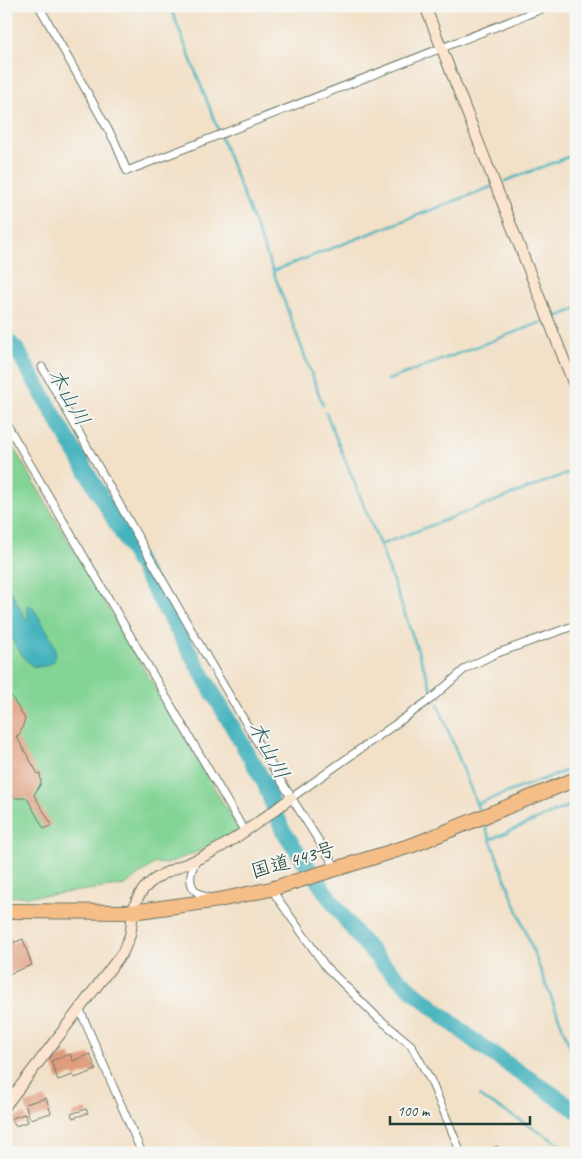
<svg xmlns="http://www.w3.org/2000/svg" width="582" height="1159" font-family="Caveat,'Klee One',sans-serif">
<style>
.green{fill:#83d495;stroke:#518864}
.water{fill:#44b3be;stroke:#327879}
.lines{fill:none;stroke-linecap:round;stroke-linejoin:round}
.stream{stroke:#44b3be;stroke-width:2.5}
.river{stroke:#44b3be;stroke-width:16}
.building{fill:#e09d7e}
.street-casing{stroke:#697667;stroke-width:9}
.secondary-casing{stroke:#697667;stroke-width:12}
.highway-casing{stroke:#697667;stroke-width:16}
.street{stroke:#fff;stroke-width:7}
.secondary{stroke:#fbe5cf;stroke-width:10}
.highway{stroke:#f6be87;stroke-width:14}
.labels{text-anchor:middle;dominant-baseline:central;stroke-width:4;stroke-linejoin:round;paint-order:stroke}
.street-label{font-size:20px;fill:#1f3d34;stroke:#f6f6f2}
.water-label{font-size:21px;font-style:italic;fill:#2a605d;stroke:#f6f6f2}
</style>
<rect width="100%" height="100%" fill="#f6f6f2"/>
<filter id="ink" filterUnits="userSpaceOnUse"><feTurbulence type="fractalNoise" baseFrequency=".02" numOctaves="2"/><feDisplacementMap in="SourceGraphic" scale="10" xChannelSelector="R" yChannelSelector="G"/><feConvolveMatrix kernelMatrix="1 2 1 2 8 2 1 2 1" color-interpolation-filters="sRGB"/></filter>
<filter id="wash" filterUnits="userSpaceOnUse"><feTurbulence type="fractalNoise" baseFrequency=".0096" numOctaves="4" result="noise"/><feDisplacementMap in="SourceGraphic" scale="20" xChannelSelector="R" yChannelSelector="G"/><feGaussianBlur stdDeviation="1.12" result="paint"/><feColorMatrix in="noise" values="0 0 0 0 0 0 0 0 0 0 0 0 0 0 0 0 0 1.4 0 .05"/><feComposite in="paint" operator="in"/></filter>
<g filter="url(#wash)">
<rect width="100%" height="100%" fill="#f2e0c7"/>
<path class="green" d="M 6,435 L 239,830 L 220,841 L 199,851 L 167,864 L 155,863 L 125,885 L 50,895 L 6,897 Z"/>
<path class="water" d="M 6,588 L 11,592 L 26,619 L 29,618 L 26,608 L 29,605 L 33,608 C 44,626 78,671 32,666 L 22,655 L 6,630 Z"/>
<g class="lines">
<path class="stream" d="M 170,6 L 273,271 L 323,405
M 505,181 L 576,154
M 273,271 L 491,187
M 554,318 L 576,309
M 388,380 L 542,322
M 326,413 L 380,545 L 432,690
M 380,545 L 576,470
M 438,704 L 480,813
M 476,804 L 576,767
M 483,821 L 576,1062
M 491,839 L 576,803
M 479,1096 L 575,1153"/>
<path class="river" d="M 6,339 L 17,350 L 264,782 L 282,829 L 328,896 L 357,935 L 382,963 L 413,991 L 478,1044 L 576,1110"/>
</g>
<g id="blocks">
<path class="building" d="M 6,688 L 25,719 L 20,734 L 16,736 L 38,774 L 40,773 L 41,783 L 34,795 L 52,825 L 44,829 L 27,798 L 16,798 L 9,794 L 6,796 Z
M 10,936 L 13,943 L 23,939 L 32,965 L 6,975 L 6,937 Z
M 70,1054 L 73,1061 L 90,1054 L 96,1070 L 75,1078 L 73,1075 L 58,1080 L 51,1061 Z
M 46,1098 L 51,1113 L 30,1119 L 25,1104 Z
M 86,1109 L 88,1113 L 73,1118 L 71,1114 Z
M 25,1114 L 28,1122 L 15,1126 L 12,1118 Z
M 498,1146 L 501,1153 L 482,1153 Z"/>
</g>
</g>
<g filter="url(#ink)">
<use href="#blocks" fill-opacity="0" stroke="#697667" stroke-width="1"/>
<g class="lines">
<defs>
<path id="street" d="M 39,6 L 115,142 L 127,171 L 549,6
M 42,367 C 138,536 231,707 337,869
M 6,423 L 245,832
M 291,798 L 431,699 L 466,668 L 495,654 L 576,625
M 196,860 C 187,878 188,893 210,898
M 271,889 L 326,967 L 377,1017 L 411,1045 L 431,1081 L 461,1153
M 80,1010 L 142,1153"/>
<path id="secondary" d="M 425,6 L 576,390
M 6,1105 L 123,952 C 125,947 128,941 130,935 C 133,921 131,907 140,894 C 156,870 188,866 212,852 C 240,837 265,817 291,798"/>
<path id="highway" d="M 6,911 L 132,912 L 219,900 L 271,889 L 413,845 L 576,779"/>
</defs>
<use href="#street" class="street-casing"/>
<use href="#secondary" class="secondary-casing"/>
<use href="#highway" class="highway-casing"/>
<use href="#street" class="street"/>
<use href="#secondary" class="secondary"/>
<use href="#highway" class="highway"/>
</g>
</g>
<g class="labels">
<g class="street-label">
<text transform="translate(293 860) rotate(-16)">国道443号</text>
</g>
<g class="water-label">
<text transform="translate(69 397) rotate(60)">木山川</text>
<text transform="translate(269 750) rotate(62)">木山川</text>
</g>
</g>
<rect width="582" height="1159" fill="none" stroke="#f6f6f2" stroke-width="25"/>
<path d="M390 1116v8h140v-8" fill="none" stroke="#1f3d34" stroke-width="2.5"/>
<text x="397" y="1116" font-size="15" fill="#1f3d34" stroke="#f6f6f2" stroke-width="4" paint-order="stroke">100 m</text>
</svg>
